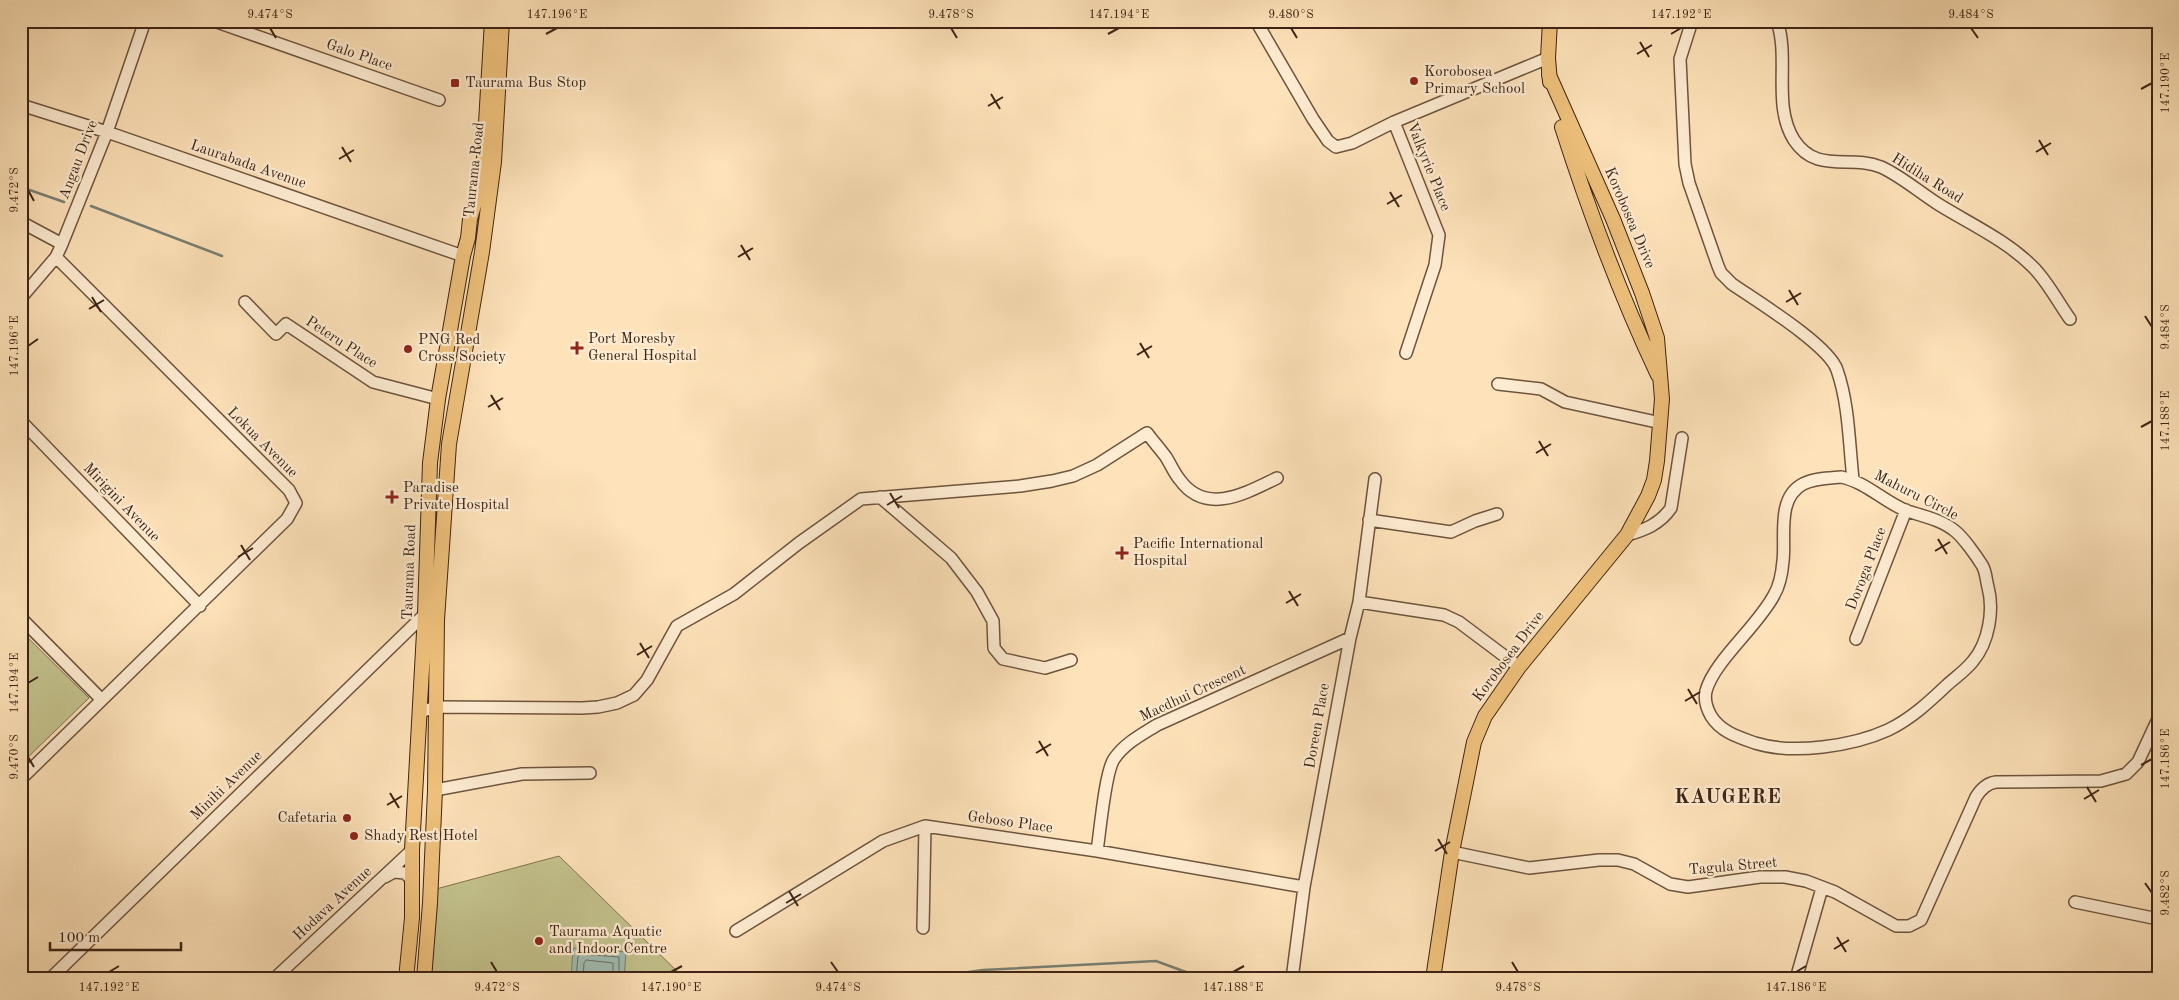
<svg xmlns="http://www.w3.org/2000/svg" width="2179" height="1000" font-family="'Old Standard TT',serif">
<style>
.green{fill:#c3c28d;stroke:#807351}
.water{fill:#a0bdb3;stroke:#788074}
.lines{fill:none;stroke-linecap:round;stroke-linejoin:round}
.shore{stroke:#6e7064;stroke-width:1}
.stream{stroke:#788074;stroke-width:2.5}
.minor-casing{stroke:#6d543e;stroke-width:14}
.major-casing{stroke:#3d2415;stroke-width:16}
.minor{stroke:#feecd2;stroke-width:11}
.major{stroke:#efc17c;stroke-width:14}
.ticks{fill:none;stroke:#3d2415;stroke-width:2}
.poi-dot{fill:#8f2418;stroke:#feecd2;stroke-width:2}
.labels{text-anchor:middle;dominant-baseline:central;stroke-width:4.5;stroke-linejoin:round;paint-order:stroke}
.street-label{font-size:15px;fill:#3d2415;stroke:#feecd2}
.poi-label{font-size:15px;fill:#3d2415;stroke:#feecd2;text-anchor:start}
.district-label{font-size:20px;font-weight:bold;letter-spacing:1px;fill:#3d2415;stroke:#feecd2}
.neatline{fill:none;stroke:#3d2415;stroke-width:2}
.ticks-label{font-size:12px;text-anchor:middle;fill:#3d2415}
</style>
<rect width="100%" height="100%" fill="#fee2b9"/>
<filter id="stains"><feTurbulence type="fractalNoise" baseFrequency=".004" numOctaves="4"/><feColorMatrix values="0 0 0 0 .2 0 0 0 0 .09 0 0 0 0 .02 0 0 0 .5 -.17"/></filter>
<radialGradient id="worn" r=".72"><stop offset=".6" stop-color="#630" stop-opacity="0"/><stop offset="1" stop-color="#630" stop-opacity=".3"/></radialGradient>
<path class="green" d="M 21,631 L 89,698 L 21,764 Z
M 559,856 L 685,979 L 430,979 L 436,889 Z"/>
<path class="water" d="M 573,948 L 626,952 L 624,979 L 571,979 Z"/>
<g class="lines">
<path class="shore" d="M 576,979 L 578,956 L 580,954 L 619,957 L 619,979
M 583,979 L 584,963 L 586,960 L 613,963 L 613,979"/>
<path class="stream" d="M 21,187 L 64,202
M 91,206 L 222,256
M 919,979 L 983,970 L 1156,961 L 1205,979"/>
<defs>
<path id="minor" d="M 214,21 L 439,100
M 1256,21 L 1313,119 L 1328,141 L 1336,147 L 1352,143 L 1394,122
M 1692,21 L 1680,59 L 1685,164 L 1689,183 L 1718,266 L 1721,273 L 1732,284 C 1755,300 1829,345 1837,370 C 1849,404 1849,444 1853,479
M 1777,21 C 1790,59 1772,105 1794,140 C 1817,175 1850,154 1881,167 C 1901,176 1919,192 1938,204 C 1970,224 2006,240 2033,267 C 2047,281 2058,302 2070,319
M 21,105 L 107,132 L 463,256
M 21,222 L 62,244
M 21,298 L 56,257 L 62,244 L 107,132 L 145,21
M 245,302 L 276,334 L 286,324 L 373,382 L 438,399
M 1406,353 L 1435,265 L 1439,235 L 1394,122 L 1548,58
M 1498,384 L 1541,389 L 1565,402 L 1661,423
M 21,421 L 200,606
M 1841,477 C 1866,482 1884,502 1907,511 C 1923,516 1942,520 1955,531 C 1963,537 1977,557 1982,565 C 1986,571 1986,580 1988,587 C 1994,610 1989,642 1973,661 C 1966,670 1956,677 1947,685 C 1929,702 1911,719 1888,730 C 1853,746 1793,755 1755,743 C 1738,737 1721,732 1711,716 C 1707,709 1704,700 1706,691 C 1714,661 1758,626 1774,595 C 1780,585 1782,573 1783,561 C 1786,538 1776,498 1803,484 C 1814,478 1829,478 1841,477 Z
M 880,497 L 951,558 L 977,592 L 993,621 L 994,648 L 1003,659 L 1045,668 L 1071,660
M 1369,520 L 1451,532 L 1475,521 L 1497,514
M 1627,535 C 1645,530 1660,524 1671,508 L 1682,438
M 1359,602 L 1444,615 L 1459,622 L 1519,667
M 21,618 L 101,699
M 1856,639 L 1906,510
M 420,712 L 436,707 L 582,708 L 598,707 L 617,703 L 634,695 L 647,680 L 677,626 L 734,594 L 799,543 L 861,499 L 1020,486 L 1052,481 L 1073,476 L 1097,465 L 1147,433 C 1153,441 1160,449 1166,457 C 1171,465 1174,473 1180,480 C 1206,516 1246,493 1277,478
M 21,779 L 287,519 L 296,503 L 289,490 L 56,257
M 435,790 L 522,774 L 590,773
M 1097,851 C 1100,832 1105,772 1114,759 C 1125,743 1141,735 1157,725 L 1350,638
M 1452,852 L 1529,868 L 1599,860 L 1618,860 L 1634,864 L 1670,884 L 1688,887 L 1760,877 L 1785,877 L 1806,881 L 1835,892 L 1896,926 L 1909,926 L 1921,920 L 1976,797 C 1981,789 1987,783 1996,782 L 2101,781 L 2126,774 L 2138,762 L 2158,719
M 385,877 L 394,872 L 405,873 L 412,880
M 2075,902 L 2158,919
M 923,928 L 925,826
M 736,931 L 883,841 L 925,826 L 1097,851 L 1304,887
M 50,979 L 425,614
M 274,979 L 412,850
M 1292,979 L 1304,887 L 1350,638 L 1359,602 L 1375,479
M 1796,979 L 1822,888
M 2156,979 L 2158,970"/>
<path id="major" d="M 1550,82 L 1548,58 L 1550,21
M 1562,127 C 1589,211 1620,295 1658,375
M 406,979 L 412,918 L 412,850 L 425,614 L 430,463 L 438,399 L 463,256 L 468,238 L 470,219 L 483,174 L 492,21
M 424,979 L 430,903 L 435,790 L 437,620 L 449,444 L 482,252 L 494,162 L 502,21
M 1433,979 L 1452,852 L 1474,742 L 1485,716 L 1519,667 L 1627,535 L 1648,496 L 1654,480 L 1657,461 L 1662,399 L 1657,338 L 1642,293 L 1613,219 L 1549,75"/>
</defs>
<use href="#minor" class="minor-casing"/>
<use href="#major" class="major-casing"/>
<use href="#minor" class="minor"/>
<use href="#major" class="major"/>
</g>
<path class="ticks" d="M 270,28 L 276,38M 951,28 L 957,38M 1291,28 L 1297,38M 1971,28 L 1978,38M 546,34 L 557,28M 1108,34 L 1119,28M 1671,34 L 1681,28M 1640,42 L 1649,57M 1637,54 L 1652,45M 2141,89 L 2152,83M 991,94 L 1000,109M 988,106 L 1003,97M 2039,140 L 2048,155M 342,147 L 351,162M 2036,152 L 2051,143M 339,159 L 354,150M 28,190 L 34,201M 1390,192 L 1399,207M 1387,204 L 1402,195M 741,245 L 750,260M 738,257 L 753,248M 1789,290 L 1798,305M 92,297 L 101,312M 1786,302 L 1801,293M 89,309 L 104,300M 2145,316 L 2152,327M 1140,343 L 1149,358M 28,346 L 38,339M 1137,355 L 1152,346M 491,395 L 500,410M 488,407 L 503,398M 2141,427 L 2152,421M 1539,441 L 1548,456M 1536,453 L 1551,444M 890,493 L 899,508M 887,505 L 902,496M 1938,539 L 1947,554M 241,545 L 250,560M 1935,551 L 1950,542M 238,557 L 253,548M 1289,591 L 1298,606M 1286,603 L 1301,594M 640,643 L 649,658M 637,655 L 652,646M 28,683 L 38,677M 1688,689 L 1697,704M 1685,701 L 1700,692M 1039,741 L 1048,756M 1036,753 L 1051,744M 28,757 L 34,767M 2141,765 L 2152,759M 2087,787 L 2096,802M 390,793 L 399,808M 2084,799 L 2099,790M 387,805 L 402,796M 1438,839 L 1447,854M 1435,851 L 1450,842M 2145,883 L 2152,893M 789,891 L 798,906M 786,903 L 801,894M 1837,937 L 1846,952M 1834,949 L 1849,940M 491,962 L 497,972M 831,962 L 838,972M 1512,962 L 1518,972M 109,972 L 119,966M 671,972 L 682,966M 1233,972 L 1244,966M 1796,972 L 1806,966"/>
<g class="poi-dot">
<circle cx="1414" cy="81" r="5"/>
<rect x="450" y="78" width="10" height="10" rx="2.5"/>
<path d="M574.5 340.5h5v5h5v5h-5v5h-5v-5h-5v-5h5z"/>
<circle cx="408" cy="349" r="5"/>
<path d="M389.5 489.5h5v5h5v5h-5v5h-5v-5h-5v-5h5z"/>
<path d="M1119.5 545.5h5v5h5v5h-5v5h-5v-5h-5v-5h5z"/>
<circle cx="347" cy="818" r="5"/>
<circle cx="354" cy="836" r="5"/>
<circle cx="539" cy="941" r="5"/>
</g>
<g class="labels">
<g class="street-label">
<text transform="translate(359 56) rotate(19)">Galo Place</text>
<text transform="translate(79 160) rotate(-69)">Angau Drive</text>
<text transform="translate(248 165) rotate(19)">Laurabada Avenue</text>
<text transform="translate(1428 167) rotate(68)">Valkyrie Place</text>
<text transform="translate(475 170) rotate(-84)">Taurama Road</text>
<text transform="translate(1927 179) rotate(32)">Hidiha Road</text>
<text transform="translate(1629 218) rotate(67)">Korobosea Drive</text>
<text transform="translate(341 343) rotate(33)">Peteru Place</text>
<text transform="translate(262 443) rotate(45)">Lokua Avenue</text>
<text transform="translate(1916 496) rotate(27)">Mahuru Circle</text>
<text transform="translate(121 503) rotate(46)">Mirigini Avenue</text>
<text transform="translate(1867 569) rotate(-69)">Doroga Place</text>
<text transform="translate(410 572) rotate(-88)">Taurama Road</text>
<text transform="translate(1509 657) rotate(-53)">Korobosea Drive</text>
<text transform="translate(1193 694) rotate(-25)">Macdhui Crescent</text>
<text transform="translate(1318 726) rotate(-80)">Doreen Place</text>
<text transform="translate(227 786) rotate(-44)">Minihi Avenue</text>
<text transform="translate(1010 823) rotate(8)">Geboso Place</text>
<text transform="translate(1733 867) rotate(-5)">Tagula Street</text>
<text transform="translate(333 904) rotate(-43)">Hodava Avenue</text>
</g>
<g class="poi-label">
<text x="1424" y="72">Korobosea<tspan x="1424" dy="17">Primary School</tspan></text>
<text x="465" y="83">Taurama Bus Stop</text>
<text x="588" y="339">Port Moresby<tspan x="588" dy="17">General Hospital</tspan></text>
<text x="418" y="340">PNG Red<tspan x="418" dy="17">Cross Society</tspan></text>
<text x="403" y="488">Paradise<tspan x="403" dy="17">Private Hospital</tspan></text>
<text x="1133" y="544">Pacific International<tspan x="1133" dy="17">Hospital</tspan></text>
<text x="337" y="818" text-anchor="end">Cafetaria</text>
<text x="364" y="836">Shady Rest Hotel</text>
<text x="549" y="932">Taurama Aquatic<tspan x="549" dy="17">and Indoor Centre</tspan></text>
</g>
<g class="district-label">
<text x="1728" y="798">KAUGERE</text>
</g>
</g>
<rect width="2179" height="1000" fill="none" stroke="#fee2b9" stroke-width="55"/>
<path d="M50 942v8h131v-8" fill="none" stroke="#3d2415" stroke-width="2.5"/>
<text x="58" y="942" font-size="15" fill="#3d2415" stroke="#feecd2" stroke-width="4" paint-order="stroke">100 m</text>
<rect x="28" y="28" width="2124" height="944" class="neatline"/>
<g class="ticks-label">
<text x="270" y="18">9.474°S</text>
<text x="557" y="18">147.196°E</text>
<text x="951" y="18">9.478°S</text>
<text x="1119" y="18">147.194°E</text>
<text x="1291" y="18">9.480°S</text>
<text x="1681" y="18">147.192°E</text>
<text x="1971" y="18">9.484°S</text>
<text transform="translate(2165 83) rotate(-90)" y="4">147.190°E</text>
<text transform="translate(14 190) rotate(-90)" y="4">9.472°S</text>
<text transform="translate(2165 327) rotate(-90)" y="4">9.484°S</text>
<text transform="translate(14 346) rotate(-90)" y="4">147.196°E</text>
<text transform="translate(2165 421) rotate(-90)" y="4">147.188°E</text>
<text transform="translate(14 683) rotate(-90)" y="4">147.194°E</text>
<text transform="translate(14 757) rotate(-90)" y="4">9.470°S</text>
<text transform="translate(2165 759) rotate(-90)" y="4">147.186°E</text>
<text transform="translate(2165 893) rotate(-90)" y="4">9.482°S</text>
<text x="109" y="991">147.192°E</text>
<text x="497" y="991">9.472°S</text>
<text x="671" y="991">147.190°E</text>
<text x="838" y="991">9.474°S</text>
<text x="1233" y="991">147.188°E</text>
<text x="1518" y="991">9.478°S</text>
<text x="1796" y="991">147.186°E</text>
</g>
<rect width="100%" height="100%" filter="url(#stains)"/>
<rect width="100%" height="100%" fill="url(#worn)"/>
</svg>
